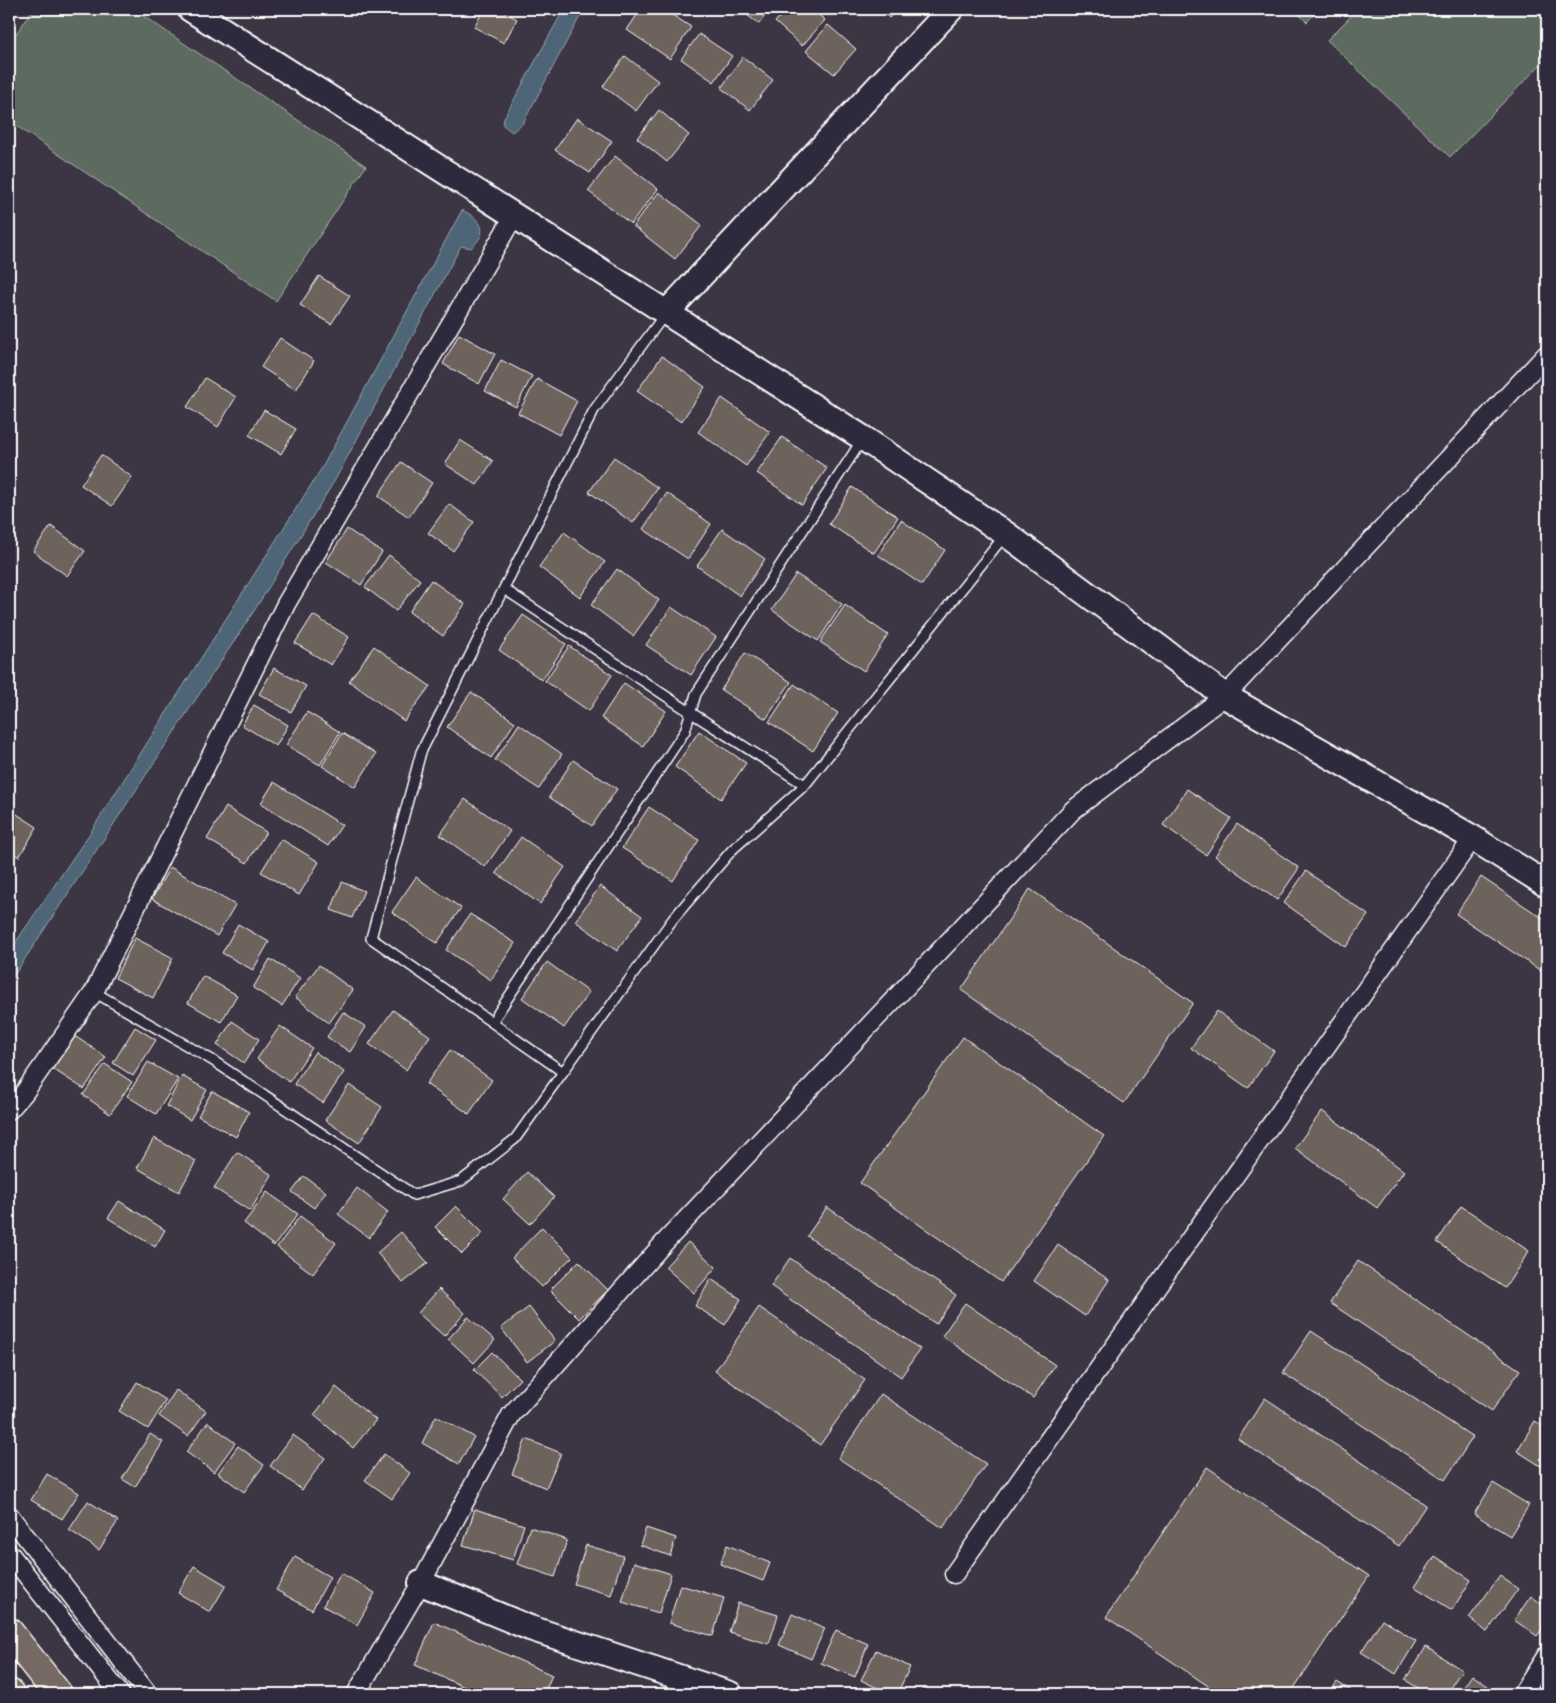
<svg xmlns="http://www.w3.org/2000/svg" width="1556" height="1703" font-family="'Balsamiq Sans',sans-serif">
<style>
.green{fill:#5c6a5f;stroke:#aeb4af}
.water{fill:#4d6577;stroke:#94a3ad}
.building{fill:#6e625d;stroke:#fff}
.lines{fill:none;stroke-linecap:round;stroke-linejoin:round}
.lane-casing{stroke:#fff;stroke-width:12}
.street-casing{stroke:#fff;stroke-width:21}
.secondary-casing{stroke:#fff;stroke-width:28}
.primary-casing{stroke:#fff;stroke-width:31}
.lane{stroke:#2f2a3d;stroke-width:9}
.street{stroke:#2f2a3d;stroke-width:18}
.secondary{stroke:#2f2a3d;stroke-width:24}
.primary{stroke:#766964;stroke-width:28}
</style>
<rect width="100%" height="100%" fill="#3c3543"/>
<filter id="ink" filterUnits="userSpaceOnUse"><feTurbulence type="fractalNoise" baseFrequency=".02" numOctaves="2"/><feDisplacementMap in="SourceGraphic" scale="10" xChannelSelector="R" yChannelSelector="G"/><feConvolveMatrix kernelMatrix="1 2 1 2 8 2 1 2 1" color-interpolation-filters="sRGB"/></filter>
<g filter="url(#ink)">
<path class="green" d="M 33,9 L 133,9 L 366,166 L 276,301 L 9,121 L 9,44 Z
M 1293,9 L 1319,9 L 1307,22 Z
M 1358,9 L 1547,9 L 1547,58 L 1450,157 L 1327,40 Z"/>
<path class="water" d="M 564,9 L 584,9 L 523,123 L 512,132 L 503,125 L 504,118 Z
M 462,210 C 482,220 490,231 471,248 L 461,246 L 335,480 L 254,611 L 9,983 L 9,952 L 90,833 L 323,466 Z"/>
<path class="building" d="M 484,9 L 499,9 L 517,19 L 504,43 L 474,27 Z
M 641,9 L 663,9 L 691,27 L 670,59 L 627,30 Z
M 739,9 L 770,9 L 759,24 Z
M 787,9 L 812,9 L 825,20 L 802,46 L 775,22 Z
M 880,9 L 898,9 L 889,18 Z
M 828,25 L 856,49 L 834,74 L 806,51 Z
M 699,34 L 732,56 L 714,82 L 681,59 Z
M 625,56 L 658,81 L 636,111 L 603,86 Z
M 743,57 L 773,80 L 750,110 L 721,88 Z
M 659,110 L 689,135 L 667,162 L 637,138 Z
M 577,118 L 612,141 L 590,173 L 555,150 Z
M 615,156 L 658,189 L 631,224 L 588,191 Z
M 659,192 L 702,225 L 675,259 L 633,226 Z
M 319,276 L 350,296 L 331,324 L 300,305 Z
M 459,334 L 495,354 L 479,384 L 443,364 Z
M 280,338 L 314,361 L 296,390 L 261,367 Z
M 662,356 L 705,387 L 681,422 L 637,391 Z
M 501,360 L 532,376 L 516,407 L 485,391 Z
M 205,378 L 236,397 L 218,427 L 187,407 Z
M 537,379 L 577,401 L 559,435 L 518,413 Z
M 722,398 L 770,432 L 746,466 L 698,432 Z
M 264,410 L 296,429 L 281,454 L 249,435 Z
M 782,437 L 827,468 L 802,505 L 757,473 Z
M 460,440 L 493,461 L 477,485 L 445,464 Z
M 101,455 L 132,477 L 112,506 L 81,485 Z
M 614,457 L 658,488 L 633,523 L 589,492 Z
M 401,462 L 432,483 L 409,517 L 378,496 Z
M 852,487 L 898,517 L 874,553 L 829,524 Z
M 667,493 L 711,524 L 688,559 L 643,529 Z
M 449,504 L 474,522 L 453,551 L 428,533 Z
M 901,520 L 945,550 L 922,585 L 878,555 Z
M 51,526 L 85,551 L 67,576 L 33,551 Z
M 347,529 L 382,552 L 361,585 L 326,562 Z
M 722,529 L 765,559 L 740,596 L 697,566 Z
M 564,532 L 605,562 L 580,597 L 539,567 Z
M 389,555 L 420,580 L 396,611 L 365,587 Z
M 617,569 L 659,600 L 633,636 L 591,605 Z
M 796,574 L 842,604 L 818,641 L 772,610 Z
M 431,580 L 465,604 L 443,636 L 409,612 Z
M 845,605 L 888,635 L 864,671 L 820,642 Z
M 671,607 L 716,637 L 691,675 L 646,645 Z
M 313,615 L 349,637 L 331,665 L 295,643 Z
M 523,615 L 566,644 L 542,680 L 499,650 Z
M 374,646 L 430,686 L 404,721 L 349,681 Z
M 569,646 L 612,675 L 589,711 L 545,681 Z
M 745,653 L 791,682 L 766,719 L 721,690 Z
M 274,668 L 306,686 L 291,712 L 259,694 Z
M 624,683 L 666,711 L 643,746 L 601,718 Z
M 794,684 L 838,713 L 813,751 L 769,722 Z
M 471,692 L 515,722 L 491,758 L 447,727 Z
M 254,705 L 288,725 L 276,746 L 242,725 Z
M 307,712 L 340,732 L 320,765 L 286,745 Z
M 519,724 L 562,754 L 539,789 L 495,760 Z
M 699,731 L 746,763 L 721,799 L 675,767 Z
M 342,733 L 376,754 L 355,787 L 322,766 Z
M 573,760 L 617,789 L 592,826 L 549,797 Z
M 274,782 L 342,825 L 328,846 L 261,803 Z
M 1187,789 L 1231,818 L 1206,855 L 1163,825 Z
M 465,799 L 510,831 L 485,867 L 440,835 Z
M 226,807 L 266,832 L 247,863 L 207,839 Z
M 649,807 L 699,840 L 673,881 L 622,848 Z
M 9,809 L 37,827 L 19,857 L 9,850 Z
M 1237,824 L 1299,868 L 1277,900 L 1215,856 Z
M 521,837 L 565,867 L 540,904 L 496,873 Z
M 281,839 L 319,862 L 299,895 L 261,872 Z
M 170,867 L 235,905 L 217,936 L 152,899 Z
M 1306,871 L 1368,915 L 1346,947 L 1284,903 Z
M 416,877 L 461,908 L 437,943 L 392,912 Z
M 1481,877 L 1547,921 L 1547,975 L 1456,914 Z
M 342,882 L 364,891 L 352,918 L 331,910 Z
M 600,886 L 642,916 L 617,951 L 575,921 Z
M 1030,889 L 1193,1003 L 1124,1103 L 961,990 Z
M 470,914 L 515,943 L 491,980 L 446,950 Z
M 238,924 L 269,942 L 253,970 L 222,953 Z
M 135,938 L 173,958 L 153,998 L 115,978 Z
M 270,959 L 300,978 L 282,1006 L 253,988 Z
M 547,962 L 589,992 L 564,1028 L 522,998 Z
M 319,965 L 353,990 L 329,1023 L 295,997 Z
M 203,976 L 237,995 L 221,1022 L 188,1003 Z
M 393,1010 L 430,1036 L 406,1070 L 369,1044 Z
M 1217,1011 L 1274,1051 L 1248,1088 L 1191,1048 Z
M 343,1012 L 366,1027 L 350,1052 L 327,1037 Z
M 232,1021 L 259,1039 L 244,1063 L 217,1045 Z
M 280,1026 L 312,1048 L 289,1082 L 257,1059 Z
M 135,1027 L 156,1040 L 133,1076 L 113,1063 Z
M 70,1033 L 106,1057 L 84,1089 L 48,1066 Z
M 963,1037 L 1104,1136 L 1001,1282 L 860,1183 Z
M 450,1050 L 492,1080 L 469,1114 L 426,1084 Z
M 315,1052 L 344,1072 L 323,1103 L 294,1084 Z
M 148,1062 L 178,1079 L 156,1114 L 127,1096 Z
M 105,1064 L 132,1082 L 110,1114 L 83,1095 Z
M 182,1076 L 207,1090 L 190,1120 L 166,1106 Z
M 349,1085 L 382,1107 L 359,1143 L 325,1120 Z
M 212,1091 L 249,1112 L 236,1137 L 198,1116 Z
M 1322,1111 L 1404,1171 L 1377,1208 L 1295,1148 Z
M 154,1138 L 196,1161 L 179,1192 L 137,1168 Z
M 237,1152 L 272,1175 L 250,1211 L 214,1188 Z
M 527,1172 L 554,1197 L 530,1224 L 503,1199 Z
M 304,1176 L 326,1192 L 314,1208 L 292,1192 Z
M 357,1188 L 388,1212 L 369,1238 L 338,1214 Z
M 267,1192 L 298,1214 L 274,1246 L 244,1223 Z
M 119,1201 L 165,1230 L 155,1247 L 108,1218 Z
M 456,1206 L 483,1233 L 462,1254 L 435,1227 Z
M 1461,1206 L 1529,1251 L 1505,1288 L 1437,1242 Z
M 827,1207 L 956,1295 L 936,1324 L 807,1236 Z
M 300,1216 L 336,1243 L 313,1274 L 277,1247 Z
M 542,1227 L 572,1257 L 542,1287 L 512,1258 Z
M 401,1232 L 428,1263 L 403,1283 L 377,1253 Z
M 688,1242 L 716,1267 L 694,1293 L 665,1267 Z
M 1058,1245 L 1109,1280 L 1085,1316 L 1034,1281 Z
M 790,1258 L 920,1349 L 901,1377 L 771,1286 Z
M 579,1261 L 608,1290 L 579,1319 L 550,1290 Z
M 1358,1261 L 1520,1370 L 1492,1411 L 1330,1303 Z
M 711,1279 L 741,1299 L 725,1325 L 695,1306 Z
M 439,1289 L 465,1313 L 444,1336 L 418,1313 Z
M 965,1303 L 1055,1365 L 1033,1398 L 942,1336 Z
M 529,1307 L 555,1341 L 527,1362 L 501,1328 Z
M 759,1307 L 865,1380 L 820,1445 L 715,1371 Z
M 468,1317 L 495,1340 L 474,1363 L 448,1339 Z
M 1311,1331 L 1473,1437 L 1445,1480 L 1283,1373 Z
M 492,1352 L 520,1379 L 502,1397 L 474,1370 Z
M 137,1382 L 166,1400 L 148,1429 L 119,1411 Z
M 336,1387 L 376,1420 L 353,1448 L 314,1415 Z
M 176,1390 L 206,1411 L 188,1436 L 159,1416 Z
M 881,1394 L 986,1464 L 943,1528 L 838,1458 Z
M 1265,1398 L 1426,1505 L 1399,1546 L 1238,1439 Z
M 436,1416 L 474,1437 L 459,1464 L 422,1443 Z
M 1535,1421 L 1547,1429 L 1547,1470 L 1517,1451 Z
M 208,1422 L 235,1443 L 214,1472 L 186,1452 Z
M 150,1434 L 163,1442 L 135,1487 L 122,1479 Z
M 293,1435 L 325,1458 L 302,1490 L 270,1466 Z
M 526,1439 L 561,1453 L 546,1488 L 512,1474 Z
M 238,1446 L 264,1465 L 244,1492 L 218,1473 Z
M 384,1454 L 410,1473 L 392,1499 L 365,1480 Z
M 1207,1467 L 1369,1576 L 1290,1694 L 1220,1694 L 1106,1617 Z
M 47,1474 L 79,1493 L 62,1519 L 31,1500 Z
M 1493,1483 L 1529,1505 L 1510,1536 L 1474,1514 Z
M 88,1501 L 118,1521 L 99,1550 L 69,1530 Z
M 475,1509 L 524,1525 L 513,1560 L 463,1545 Z
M 530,1527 L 567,1540 L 555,1577 L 517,1564 Z
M 646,1528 L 676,1538 L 670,1556 L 640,1545 Z
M 586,1545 L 623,1556 L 611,1595 L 574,1584 Z
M 727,1545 L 770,1563 L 763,1581 L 720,1564 Z
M 1435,1556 L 1471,1580 L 1452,1610 L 1415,1587 Z
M 295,1557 L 330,1577 L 312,1610 L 276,1590 Z
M 634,1562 L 671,1574 L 659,1613 L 622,1602 Z
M 194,1566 L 226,1585 L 210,1612 L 178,1593 Z
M 341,1573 L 375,1593 L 357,1625 L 323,1606 Z
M 1500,1576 L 1518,1589 L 1487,1632 L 1469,1618 Z
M 680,1585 L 724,1598 L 713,1636 L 669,1623 Z
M 1531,1596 L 1547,1608 L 1547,1622 L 1537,1636 L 1514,1620 Z
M 738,1603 L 778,1615 L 769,1644 L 729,1632 Z
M 792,1614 L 825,1628 L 811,1659 L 779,1645 Z
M 1382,1619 L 1416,1641 L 1396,1674 L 1361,1652 Z
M 434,1622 L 552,1675 L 544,1694 L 480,1694 L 415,1665 Z
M 836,1630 L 868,1644 L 855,1677 L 821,1663 Z
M 1426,1647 L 1462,1670 L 1446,1694 L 1428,1694 L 1405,1680 Z
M 876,1650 L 910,1667 L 897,1694 L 890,1694 L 861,1680 Z
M 1472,1675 L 1499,1694 L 1459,1694 Z
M 1337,1682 L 1356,1694 L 1329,1694 Z
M 923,1688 L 935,1694 L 920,1694 Z
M 585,1690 L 596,1694 L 584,1694 Z"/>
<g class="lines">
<defs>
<path id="lane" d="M 504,589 L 690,712 L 805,785
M 94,992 L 212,1060 L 414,1195 L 461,1181 L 515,1139 L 563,1072 L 371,938 L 421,752 L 594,410 L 665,314
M 492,1022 L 685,731 L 696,694 L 862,440
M 563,1072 L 673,919 L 732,850 L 805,785 L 1005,535"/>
<path id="street" d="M 9,1110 L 24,1093 L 94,992 L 286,604 L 514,216
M 9,1515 L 148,1694
M 9,1553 L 120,1694
M 954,1574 L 1473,838
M 356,1694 L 421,1583 L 511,1415 L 663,1244 L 1073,810 L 1225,696 L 1547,354
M 1522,1694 L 1547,1655"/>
<path id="secondary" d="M 190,9 L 863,438 L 1006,534 L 1225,696 L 1473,838 L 1547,885
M 667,312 L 951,9
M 421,1583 L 530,1628 L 730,1694"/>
<path id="primary" d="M 9,1632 L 58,1694
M 9,1693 L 10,1694"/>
</defs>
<use href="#lane" class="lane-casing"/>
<use href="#street" class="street-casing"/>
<use href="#secondary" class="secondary-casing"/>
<use href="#primary" class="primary-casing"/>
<use href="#lane" class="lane"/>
<use href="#street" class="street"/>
<use href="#secondary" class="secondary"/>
<use href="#primary" class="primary"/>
</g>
</g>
<rect width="1556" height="1703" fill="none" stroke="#2f2a3d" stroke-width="30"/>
<rect x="15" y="15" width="1526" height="1673" fill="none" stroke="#fff" stroke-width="2" filter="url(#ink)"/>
</svg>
